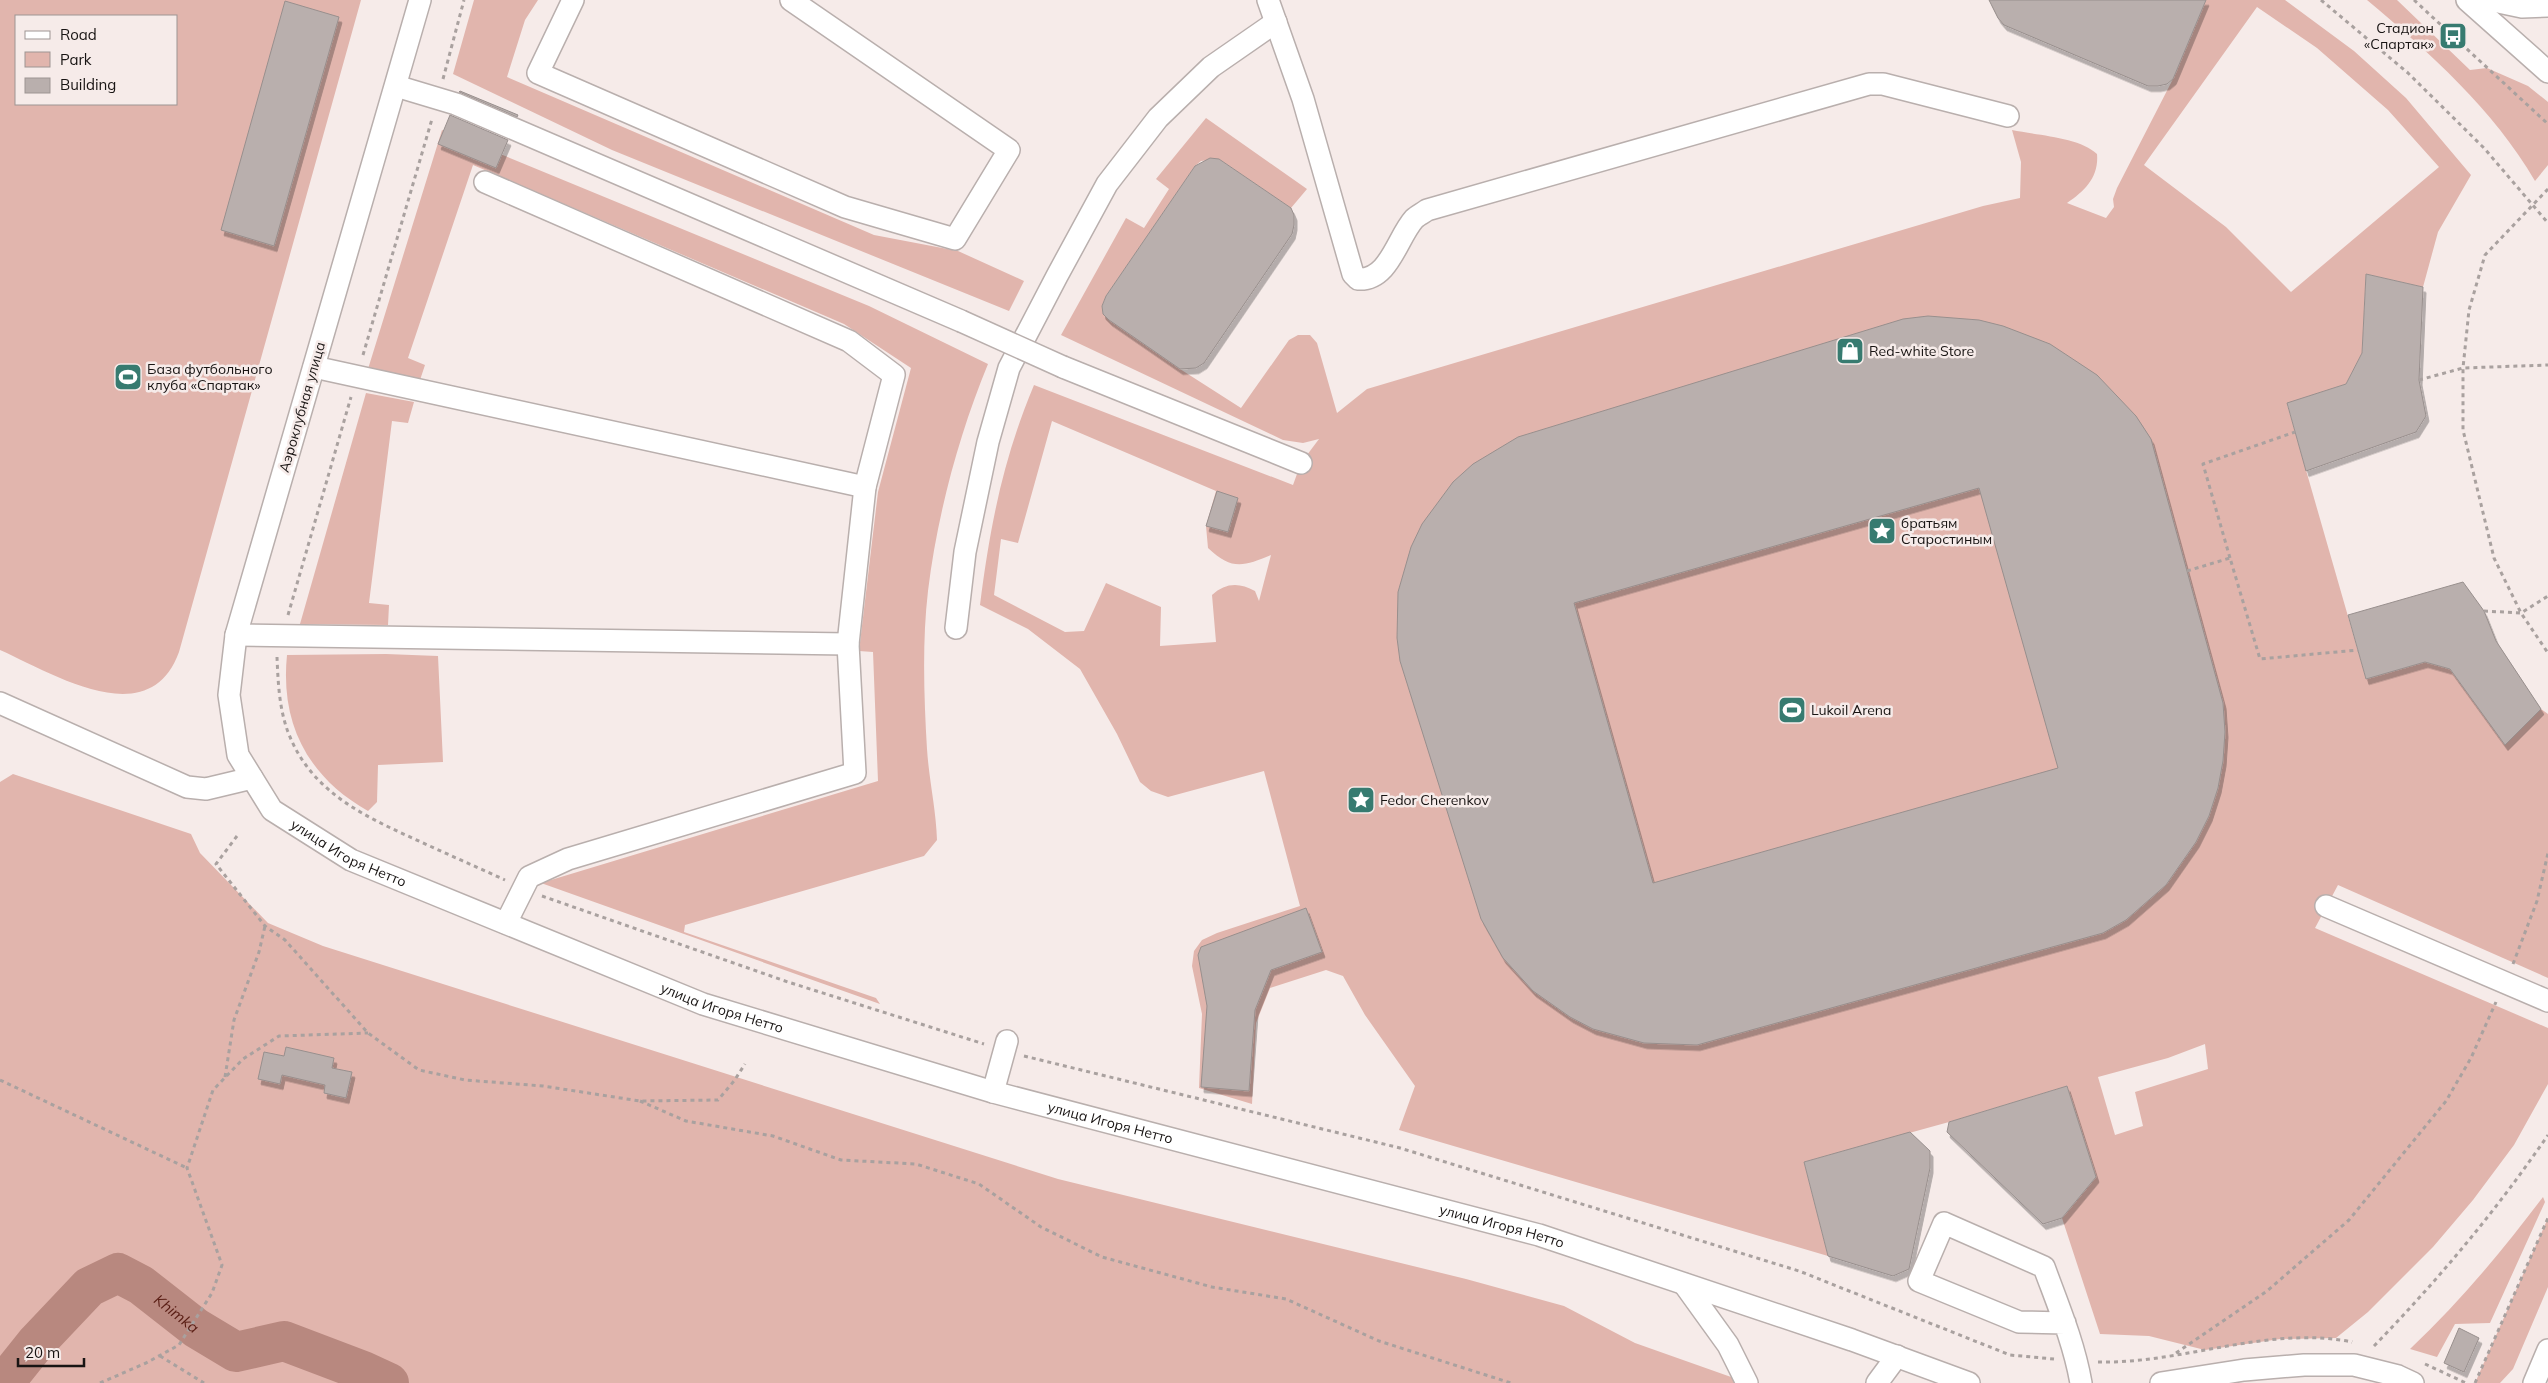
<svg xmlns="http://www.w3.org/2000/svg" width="2548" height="1383" font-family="Mulish,sans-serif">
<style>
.green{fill:#e1b5ad;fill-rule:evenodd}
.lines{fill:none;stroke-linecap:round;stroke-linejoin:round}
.river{stroke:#b8887f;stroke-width:40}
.building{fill:#b9afad;stroke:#988f8d;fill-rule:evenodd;filter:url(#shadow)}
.minor-casing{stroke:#b9afad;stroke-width:24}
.path{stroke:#a9a19f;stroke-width:3;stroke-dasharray:4 4;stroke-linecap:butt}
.minor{stroke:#fff;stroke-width:21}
.minor-bridge-casing{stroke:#b9afad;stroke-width:24;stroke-linecap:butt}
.minor-bridge{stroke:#fff;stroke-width:21}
.labels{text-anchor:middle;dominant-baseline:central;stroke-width:5;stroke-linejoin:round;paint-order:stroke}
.poi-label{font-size:14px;fill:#181413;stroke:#f6ebe9;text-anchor:start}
.street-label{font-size:14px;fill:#181413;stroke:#f6ebe9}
.water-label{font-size:15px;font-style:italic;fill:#591d14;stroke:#f6ebe9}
</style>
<defs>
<filter id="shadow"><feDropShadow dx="3" dy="5.5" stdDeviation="0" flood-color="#0004"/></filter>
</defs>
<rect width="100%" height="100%" fill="#f6ebe9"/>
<path class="green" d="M 0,0 L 361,0 L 179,652 C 149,735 52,673 0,650 ZM 16,16 L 176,16 L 176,104 L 16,104 Z
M 474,0 L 538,0 L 525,20 L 507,77 L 874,235 L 958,251 L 1024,281 L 1009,311 L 612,150 L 453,74 Z
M 2206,0 L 2285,0 L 2354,51 L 2406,98 L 2471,175 L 2438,232 L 2423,287 L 2366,274 L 2362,353 L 2346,384 L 2287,404 L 2366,679 L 2425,662 L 2450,669 L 2505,744 L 2541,709 L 2548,714 L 2548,978 L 2338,885 L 2315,928 L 2548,1028 L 2548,1084 L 2514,1145 L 2473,1200 L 2433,1247 L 2368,1312 L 2336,1338 L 2280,1339 L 2205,1350 L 2149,1336 L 2100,1334 L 2062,1218 L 2096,1177 L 2067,1086 L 1949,1122 L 1804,1162 L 1828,1256 L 1399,1130 L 1415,1086 L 1365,1015 L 1343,976 L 1326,970 L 1270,988 L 1256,1023 L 1252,1104 L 1199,1088 L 1202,1014 L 1192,966 L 1194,951 L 1202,940 L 1217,933 L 1300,906 L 1264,771 L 1168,797 L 1151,791 L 1140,782 L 1117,734 L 1080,669 L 1028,629 L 980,605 C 990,526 1003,459 1034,385 L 1293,485 L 1301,463 L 1319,439 L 1303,443 L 1283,440 L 1061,335 L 1126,218 L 1144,228 L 1169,189 L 1156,179 L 1206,118 L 1307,189 L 1291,208 L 1219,159 L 1201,161 L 1195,166 L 1106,296 L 1102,306 L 1103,314 L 1180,369 L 1241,408 L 1289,340 L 1298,335 L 1310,335 L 1317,343 L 1337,413 L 1367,389 L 1983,206 L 2020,198 L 2021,162 L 2012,130 C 2035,135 2080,137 2097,154 C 2099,177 2085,191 2067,203 L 2106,218 L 2114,207 L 2113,199 L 2117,188 L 2173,79 ZM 2257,7 L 2317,48 L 2388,110 L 2439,167 L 2291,292 L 2226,227 L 2144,165 ZM 1052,421 L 1216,491 L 1206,526 L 1208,548 C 1232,571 1244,566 1271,555 L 1259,601 L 1255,591 C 1239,582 1225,583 1212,595 L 1216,642 L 1160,646 L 1161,607 L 1106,583 L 1084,631 L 1065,632 L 994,595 L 1001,539 L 1018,543 ZM 2205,1044 L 2208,1069 L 2135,1092 L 2143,1126 L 2115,1135 L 2098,1077 L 2168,1058 Z
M 2367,0 L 2397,0 L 2470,70 L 2487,68 L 2528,86 L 2548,102 L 2548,165 L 2535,181 C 2494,110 2429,52 2367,0 Z
M 442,130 L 869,306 L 988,364 C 959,434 937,516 928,591 C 922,642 924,698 927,749 C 929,780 936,809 937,840 L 924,856 L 685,925 L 684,932 L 876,998 L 880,1004 L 541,883 L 878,781 L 873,652 L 859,651 L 878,492 L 911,368 L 844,324 L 473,165 L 408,358 L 425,365 L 420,380 L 368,369 Z
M 366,393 L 414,402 L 408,423 L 392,421 L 369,603 L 389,605 L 388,625 L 300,624 Z
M 386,654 L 438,656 L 443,762 L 378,765 L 377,802 L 368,811 C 308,777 280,724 287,655 Z
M 13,774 L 191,834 L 200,853 L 268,923 L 323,946 L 1058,1179 L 1466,1279 L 1564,1306 L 1635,1343 L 1748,1383 L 4,1383 L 0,1380 L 0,782 Z
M 2543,1197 L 2545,1202 L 2490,1323 L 2455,1324 L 2437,1357 L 2410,1349 C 2460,1302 2502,1251 2543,1197 Z
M 2548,1218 L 2548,1287 L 2513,1369 L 2500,1383 L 2475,1383 Z"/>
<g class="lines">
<path class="river" id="s1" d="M 4,1383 L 36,1343 L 89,1287 L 118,1273 L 141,1285 L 196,1328 L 236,1352 L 284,1341 L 363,1371 L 389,1383"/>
</g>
<path class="building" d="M 1989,0 L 2206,0 L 2173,79 L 2167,84 L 2158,86 L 2148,86 L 2004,25 L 1998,18 Z
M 285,1 L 339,17 L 274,246 L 221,230 Z
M 460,91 L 518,115 L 517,117 L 459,92 Z
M 450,115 L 508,140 L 496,168 L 438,144 Z
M 1210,158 L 1219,159 L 1291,208 L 1294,215 L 1294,225 L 1292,234 L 1204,363 L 1196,368 L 1180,369 L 1109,320 L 1103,314 L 1102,306 L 1106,296 L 1195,166 Z
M 2366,274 L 2423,287 L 2419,380 L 2426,416 L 2416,432 L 2306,471 L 2287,403 L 2346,384 L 2362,353 Z
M 1928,316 L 1979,320 L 2003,326 L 2050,344 L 2097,375 L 2136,416 L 2151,439 L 2223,703 L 2225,732 L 2223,761 L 2218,788 L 2209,816 L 2196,842 L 2166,885 L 2126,920 L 2103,933 L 1697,1045 L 1644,1043 L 1593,1029 L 1570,1017 L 1533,991 L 1503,958 L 1481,919 L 1400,661 L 1397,638 L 1398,592 L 1411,547 L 1422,524 L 1453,482 L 1473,464 L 1518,437 L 1903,319 ZM 1979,488 L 2058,768 L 1653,883 L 1574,603 Z
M 1217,491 L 1238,498 L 1228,532 L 1206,526 Z
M 2463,582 L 2484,611 L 2496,641 L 2541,709 L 2505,745 L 2450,669 L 2425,662 L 2366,679 L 2348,615 Z
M 1306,908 L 1322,952 L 1271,970 L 1255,1010 L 1249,1091 L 1201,1087 L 1207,1006 L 1198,955 L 1201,947 Z
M 286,1047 L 334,1058 L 332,1068 L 352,1072 L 346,1098 L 324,1093 L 325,1085 L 282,1075 L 280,1084 L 258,1079 L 264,1052 L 284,1056 Z
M 2067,1086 L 2096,1177 L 2062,1218 L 2043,1224 L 1947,1132 L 1949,1122 Z
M 1910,1132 L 1930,1151 L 1930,1168 L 1909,1269 L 1893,1276 L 1828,1256 L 1804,1162 Z
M 2459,1328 L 2479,1338 L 2464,1372 L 2444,1363 Z"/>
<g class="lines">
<defs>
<g id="minor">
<path id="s2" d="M 420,0 L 236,635 L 229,695 L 238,755 L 272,810 L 351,860 L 703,1004 L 993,1092 L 1539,1235 L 1852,1340 L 1969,1383"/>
<path d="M 573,0 L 538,73 L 845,207 L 955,239 L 1009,150 L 791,0"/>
<path d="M 1268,0 L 1303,99 L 1353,274 L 1358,279 C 1389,281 1397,238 1414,219 C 1417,216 1423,213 1427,210 L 1869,84 L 1883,84 L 2008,116"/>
<path d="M 2467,0 L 2548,72"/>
<path d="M 2489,0 L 2522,7 L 2548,6"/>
<path d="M 396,86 L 456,104 L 961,321"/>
<path d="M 485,182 L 849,341 L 894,375 L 865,487 L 848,644 L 855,773 L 568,859 L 529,877 L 506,923"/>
<path d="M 314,367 L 865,487"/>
<path d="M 1063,367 L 1301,463"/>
<path d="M 956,628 L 965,552 L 988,442 L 1009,368 L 1057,276 L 1107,184 L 1158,118 L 1211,67 L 1276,22"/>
<path d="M 236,635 L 848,644"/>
<path d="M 0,703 L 187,787 L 206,789 L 252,778"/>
<path d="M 2326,906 L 2548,1001"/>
<path d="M 993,1092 L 1007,1041"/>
<path d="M 1684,1284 L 1728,1345 L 1747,1383"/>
<path d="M 2065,1323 L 2019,1322 L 1919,1281 L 1944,1223 L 2044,1267 C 2058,1305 2074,1343 2081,1383"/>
<path d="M 1877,1383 L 1897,1356"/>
<path d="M 2161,1383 L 2244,1370 L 2304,1365 L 2354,1365 L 2398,1376 L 2413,1383"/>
<path d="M 2534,1383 L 2548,1350"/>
</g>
</defs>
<use href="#minor" class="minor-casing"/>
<path class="path" d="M 2321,0 L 2408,73 L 2484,148 L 2548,223
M 2414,0 L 2548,124
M 443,79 L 464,0
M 2548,189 L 2485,255 L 2469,310 L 2463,368 L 2463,430 L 2494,558 L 2521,613 L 2548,653
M 363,355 L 432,119
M 2419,380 L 2463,368 L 2548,365
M 2230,558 L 2203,464 L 2295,432
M 2187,571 L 2230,558 L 2260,659 L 2358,650
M 2484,611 L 2521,613 L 2548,596
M 288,615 L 351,397
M 277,657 C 278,681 279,708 288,732 C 311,793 366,817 421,842 C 449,855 477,867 505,880
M 237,836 L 216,864 L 265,926 L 285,940 L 368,1033 L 419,1070 L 465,1080 L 543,1086 L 640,1101 L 718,1100 L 734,1081 L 745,1064
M 542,896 L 788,982 L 984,1044
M 2513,964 L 2537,901 L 2548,853
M 1024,1056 L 1400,1148 L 1799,1271 L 2010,1355 L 2054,1359
M 225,1077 L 234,1020 L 259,952 L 265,926
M 0,1080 L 187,1168
M 640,1101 L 686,1121 L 773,1136 L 841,1160 L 916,1164 L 979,1184 L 1041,1227 L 1102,1257 L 1212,1287 L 1286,1299 L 1379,1341 L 1511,1383
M 2374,1346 C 2438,1280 2496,1211 2548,1135
M 2176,1353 L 2267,1291 L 2349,1220 L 2446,1101 L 2471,1058 L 2496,1002
M 160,1356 L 204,1383
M 2098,1362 C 2183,1364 2268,1325 2352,1342
M 2425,1364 L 2466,1383
M 100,1383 L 146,1363 L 179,1345 L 212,1293 L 222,1265 L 187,1168 L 213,1090 L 243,1059 L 279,1036 L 368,1033
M 2475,1383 L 2548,1218"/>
<use href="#minor" class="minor"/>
<defs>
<path id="minor-bridge" d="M 961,321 L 1063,367"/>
</defs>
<use href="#minor-bridge" class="minor-bridge-casing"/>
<use href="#minor-bridge" class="minor-bridge"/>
</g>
<defs>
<symbol id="bus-square" viewBox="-11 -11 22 22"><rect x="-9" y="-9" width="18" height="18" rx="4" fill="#377b70" stroke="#f6ebe9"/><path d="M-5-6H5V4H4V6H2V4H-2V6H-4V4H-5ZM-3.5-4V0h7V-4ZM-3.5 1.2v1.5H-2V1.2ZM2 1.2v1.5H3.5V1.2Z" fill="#fff"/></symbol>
<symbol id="shop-square" viewBox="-11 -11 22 22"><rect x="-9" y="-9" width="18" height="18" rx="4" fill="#377b70" stroke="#f6ebe9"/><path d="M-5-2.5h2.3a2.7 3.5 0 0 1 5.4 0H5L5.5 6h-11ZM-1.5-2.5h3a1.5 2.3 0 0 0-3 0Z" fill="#fff"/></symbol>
<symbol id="stadium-square" viewBox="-11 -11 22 22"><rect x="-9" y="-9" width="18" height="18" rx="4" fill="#377b70" stroke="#f6ebe9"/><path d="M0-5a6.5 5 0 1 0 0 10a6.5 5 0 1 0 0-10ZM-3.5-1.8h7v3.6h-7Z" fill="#fff"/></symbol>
<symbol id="sight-square" viewBox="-11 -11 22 22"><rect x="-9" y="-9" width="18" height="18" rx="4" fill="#377b70" stroke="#f6ebe9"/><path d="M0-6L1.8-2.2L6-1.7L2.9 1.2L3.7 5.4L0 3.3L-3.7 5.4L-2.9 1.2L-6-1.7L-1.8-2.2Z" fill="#fff"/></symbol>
</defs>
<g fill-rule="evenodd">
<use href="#bus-square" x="2437" y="20" width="32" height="32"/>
<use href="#shop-square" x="1834" y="335" width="32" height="32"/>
<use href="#stadium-square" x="112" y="361" width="32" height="32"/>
<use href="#sight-square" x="1866" y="515" width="32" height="32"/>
<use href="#stadium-square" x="1776" y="694" width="32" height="32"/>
<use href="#sight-square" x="1345" y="784" width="32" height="32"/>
</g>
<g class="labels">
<g class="poi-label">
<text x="2434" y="28" text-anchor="end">Стадион<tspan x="2434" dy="16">«Спартак»</tspan></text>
<text x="1869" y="351">Red-white Store</text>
<text x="147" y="369">База футбольного<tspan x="147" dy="16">клуба «Спартак»</tspan></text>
<text x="1901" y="523">братьям<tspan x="1901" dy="16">Старостиным</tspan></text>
<text x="1811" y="710">Lukoil Arena</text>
<text x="1380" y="800">Fedor Cherenkov</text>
</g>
<g class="street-label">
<text transform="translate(302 407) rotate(-74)">Аэроклубная улица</text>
<text stroke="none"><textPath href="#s2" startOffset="935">улица Игоря Нетто</textPath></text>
<text stroke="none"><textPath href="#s2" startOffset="1340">улица Игоря Нетто</textPath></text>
<text stroke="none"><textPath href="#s2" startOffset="1745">улица Игоря Нетто</textPath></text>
<text stroke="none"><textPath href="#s2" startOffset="2150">улица Игоря Нетто</textPath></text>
</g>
<g class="water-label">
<text stroke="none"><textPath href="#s1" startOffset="232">Khimka</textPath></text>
</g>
</g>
<rect x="15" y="15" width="162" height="90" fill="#f6ebe9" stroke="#9d9593"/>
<rect x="25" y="31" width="25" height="8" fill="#ffffff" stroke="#9d9593"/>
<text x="60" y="40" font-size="15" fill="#181413">Road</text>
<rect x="25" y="52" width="25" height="15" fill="#e1b5ad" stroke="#9d9593"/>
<text x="60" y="65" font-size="15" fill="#181413">Park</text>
<rect x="25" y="78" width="25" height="15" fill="#b9afad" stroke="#9d9593"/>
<text x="60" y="90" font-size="15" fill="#181413">Building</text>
<path d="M18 1358v8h66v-8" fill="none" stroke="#181413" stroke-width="2.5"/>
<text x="25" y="1358" font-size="15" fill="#181413" stroke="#f6ebe9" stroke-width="4" paint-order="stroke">20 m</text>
</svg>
